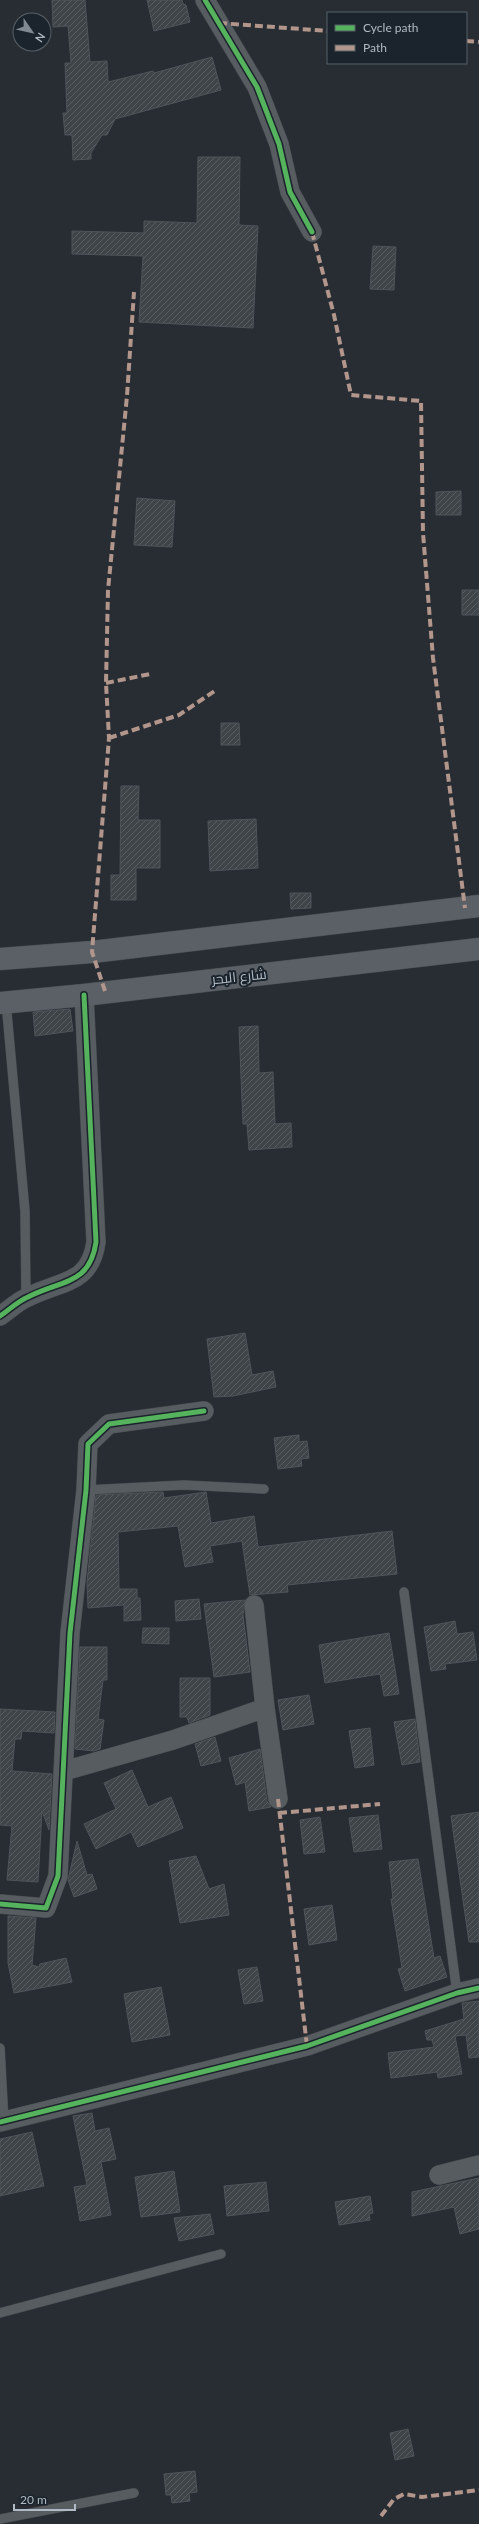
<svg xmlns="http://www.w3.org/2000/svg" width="479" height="2524" font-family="Lato,Cairo,sans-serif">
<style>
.building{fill:url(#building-hatch);stroke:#4f545a}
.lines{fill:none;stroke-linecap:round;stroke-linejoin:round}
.service-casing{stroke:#44494d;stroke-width:10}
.minor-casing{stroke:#44494d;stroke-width:20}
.secondary-casing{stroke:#44494d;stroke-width:23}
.service{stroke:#575c61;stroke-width:9}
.minor{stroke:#575c61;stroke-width:19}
.secondary{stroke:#5a6066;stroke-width:22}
.quiet{stroke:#b2968c;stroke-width:4;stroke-dasharray:8 4;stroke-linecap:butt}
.cycleway-casing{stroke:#1b242c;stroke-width:8}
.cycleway{stroke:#56b35d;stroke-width:5}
.labels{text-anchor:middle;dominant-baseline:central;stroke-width:4;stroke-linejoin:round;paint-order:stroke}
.street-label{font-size:14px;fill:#b0bac4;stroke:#1b242c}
</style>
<defs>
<pattern id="building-hatch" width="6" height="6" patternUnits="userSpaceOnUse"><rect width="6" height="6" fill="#3f4449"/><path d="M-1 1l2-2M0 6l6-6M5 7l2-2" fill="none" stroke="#585d62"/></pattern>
</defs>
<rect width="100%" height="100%" fill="#272d32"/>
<path class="building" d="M 52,0 L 85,0 L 90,62 L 107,61 L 108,82 L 153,71 L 154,73 L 212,57 L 221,90 L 115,119 L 107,135 L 102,135 L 91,153 L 91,159 L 73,160 L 72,135 L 65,135 L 63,113 L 67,113 L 65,63 L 71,63 L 68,26 L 53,27 Z
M 147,0 L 182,0 L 183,4 L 186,5 L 190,22 L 154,31 Z
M 198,157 L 240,157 L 239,225 L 258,226 L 253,328 L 139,322 L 143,256 L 72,254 L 72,231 L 144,233 L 144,221 L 197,223 Z
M 373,246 L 396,247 L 394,290 L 370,289 Z
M 461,491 L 461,515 L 436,515 L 436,492 Z
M 137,498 L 175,501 L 172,547 L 134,545 Z
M 462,590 L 479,590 L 479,615 L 462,615 Z
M 221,723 L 239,723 L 240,745 L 221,745 Z
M 121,786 L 139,786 L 138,820 L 160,820 L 160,868 L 136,868 L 136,900 L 111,900 L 111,875 L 120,875 Z
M 256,819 L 258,868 L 210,871 L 208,821 Z
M 290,893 L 311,893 L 311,908 L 291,909 Z
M 70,1009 L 73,1031 L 35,1036 L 33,1012 Z
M 258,1026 L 259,1073 L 273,1072 L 275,1124 L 291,1123 L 292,1147 L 249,1150 L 247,1124 L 243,1124 L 239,1027 Z
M 245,1333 L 252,1375 L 273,1371 L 276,1387 L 233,1396 L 214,1397 L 207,1339 Z
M 299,1435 L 299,1442 L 307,1441 L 309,1458 L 301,1459 L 302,1466 L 278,1469 L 274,1438 Z
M 163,1492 L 164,1498 L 206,1492 L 211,1523 L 254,1516 L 258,1547 L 392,1531 L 397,1574 L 287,1585 L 288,1592 L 250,1595 L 242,1541 L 210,1546 L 213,1562 L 185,1567 L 178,1526 L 118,1532 L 119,1589 L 137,1589 L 137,1598 L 140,1598 L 141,1620 L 124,1621 L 124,1605 L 88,1608 L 87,1582 L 96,1495 Z
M 199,1599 L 201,1619 L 176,1621 L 175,1601 Z
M 245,1600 L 243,1615 L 250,1672 L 214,1677 L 204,1604 Z
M 455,1621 L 457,1634 L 473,1632 L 477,1660 L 445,1664 L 446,1669 L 431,1671 L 424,1627 Z
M 143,1628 L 169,1628 L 169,1644 L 142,1643 Z
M 389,1633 L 399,1694 L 384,1696 L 380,1674 L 325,1683 L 319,1645 Z
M 80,1647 L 107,1647 L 107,1680 L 103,1680 L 98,1719 L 104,1720 L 100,1749 L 94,1751 L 75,1749 Z
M 180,1678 L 210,1678 L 210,1715 L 189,1723 L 187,1717 L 180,1717 Z
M 309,1695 L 314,1724 L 283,1730 L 278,1700 Z
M 0,1709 L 55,1712 L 54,1733 L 22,1731 L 21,1739 L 15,1739 L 12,1771 L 52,1774 L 49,1830 L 42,1811 L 38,1882 L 7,1880 L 12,1826 L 0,1825 Z
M 415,1719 L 420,1762 L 402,1765 L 394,1722 Z
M 370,1728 L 374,1765 L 355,1768 L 349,1731 Z
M 215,1737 L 221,1761 L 201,1766 L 195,1744 Z
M 260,1749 L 267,1801 L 271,1807 L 249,1811 L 245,1782 L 236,1785 L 229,1758 Z
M 132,1770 L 148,1807 L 171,1797 L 183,1828 L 138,1847 L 131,1832 L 96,1849 L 84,1824 L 116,1809 L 104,1783 Z
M 479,1812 L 479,1942 L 469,1942 L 451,1816 Z
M 378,1815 L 382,1849 L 354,1852 L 349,1818 Z
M 320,1817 L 325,1852 L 304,1854 L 300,1820 Z
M 77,1841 L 87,1875 L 92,1874 L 97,1889 L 74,1897 L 68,1880 Z
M 196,1856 L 209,1889 L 224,1884 L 229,1915 L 180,1923 L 169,1861 Z
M 418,1859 L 434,1958 L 440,1956 L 447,1977 L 405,1991 L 398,1969 L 402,1968 L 391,1899 L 393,1899 L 389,1862 Z
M 332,1905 L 337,1940 L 309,1945 L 304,1909 Z
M 8,1916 L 36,1918 L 32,1965 L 39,1967 L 40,1964 L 66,1958 L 72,1982 L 14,1993 L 8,1963 Z
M 257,1967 L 263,2001 L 244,2004 L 238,1970 Z
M 161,1987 L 170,2035 L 132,2042 L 124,1994 Z
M 479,2001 L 479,2057 L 469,2058 L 466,2035 L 455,2036 L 462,2074 L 438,2078 L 437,2072 L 391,2078 L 388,2053 L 434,2047 L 432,2040 L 427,2040 L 425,2031 L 464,2019 L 462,2003 Z
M 92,2113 L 95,2131 L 109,2128 L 116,2159 L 101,2162 L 111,2215 L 80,2221 L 74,2187 L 87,2185 L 73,2116 Z
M 32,2132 L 44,2186 L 0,2196 L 0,2139 Z
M 174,2171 L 180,2212 L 141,2217 L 135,2177 Z
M 479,2178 L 479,2229 L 460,2234 L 454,2207 L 412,2216 L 412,2192 Z
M 266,2182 L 269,2211 L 227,2216 L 224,2186 Z
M 370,2196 L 373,2213 L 369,2214 L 370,2220 L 339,2225 L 335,2202 Z
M 210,2214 L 214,2234 L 179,2241 L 174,2218 Z
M 408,2429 L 414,2456 L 395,2460 L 390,2433 Z
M 195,2471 L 197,2492 L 189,2493 L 190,2501 L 172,2503 L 171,2495 L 166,2495 L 164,2474 Z"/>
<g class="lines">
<defs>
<path id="service" d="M 6,1002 L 25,1211 L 26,1297
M 86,1490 L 184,1485 L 264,1489
M 404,1592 L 457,1993
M 0,2048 L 4,2121
M 0,2313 L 221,2254
M 0,2519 L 134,2493"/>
<path id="minor" d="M 205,0 L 257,87 L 279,144 L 290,192 L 312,232
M 0,1316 C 9,1310 18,1301 28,1297 C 61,1280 90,1285 96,1242 L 84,995
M 254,1605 L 265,1708 L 278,1799
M 64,1771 L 173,1740 L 265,1708
M 0,1904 L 46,1908 L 58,1876 L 70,1633 L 86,1490 L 88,1444 L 109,1424 L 204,1411
M 0,2122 L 307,2046 L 457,1993 L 479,1988
M 439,2175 L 479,2165"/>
<path id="secondary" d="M 0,959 L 92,952 L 479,906
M 0,1003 L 84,995 L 479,949"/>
</defs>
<use href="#service" class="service-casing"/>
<use href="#minor" class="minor-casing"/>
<use href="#secondary" class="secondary-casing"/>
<use href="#service" class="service"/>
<use href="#minor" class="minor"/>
<use href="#secondary" class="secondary"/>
<path class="quiet" d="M 219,23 L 328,31
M 466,41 L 479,42
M 312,232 L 334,315 L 351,395 L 421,401 L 423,533 L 433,658 L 465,908
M 106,683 L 150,674
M 109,738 L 179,715 L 216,690
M 105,991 L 92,952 L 109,738 L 106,683 L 108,590 L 127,396 L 134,292
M 278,1799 L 307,2046
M 279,1813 L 380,1804
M 381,2516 L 394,2499 L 404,2494 L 422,2497 L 479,2490"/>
<defs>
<path id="cycleway" d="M 205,0 L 257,87 L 279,144 L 290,192 L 312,232
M 0,1316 C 9,1310 18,1301 28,1297 C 61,1280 90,1285 96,1242 L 84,995
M 0,1904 L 46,1908 L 58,1876 L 70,1633 L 86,1490 L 88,1444 L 109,1424 L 204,1411
M 0,2122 L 307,2046 L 457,1993 L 479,1988"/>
</defs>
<use href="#cycleway" class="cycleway-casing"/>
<use href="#cycleway" class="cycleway"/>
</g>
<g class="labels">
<g class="street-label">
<text transform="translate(239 976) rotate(-6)">شارع البحر</text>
</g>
</g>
<rect x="327" y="12" width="140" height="52" fill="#1b242c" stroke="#576069"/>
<rect x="335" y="25" width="20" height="6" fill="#56b35d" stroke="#576069"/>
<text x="363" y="32" font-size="12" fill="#b0bac4">Cycle path</text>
<rect x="335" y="45" width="20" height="6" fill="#b2968c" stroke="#576069"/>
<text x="363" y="52" font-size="12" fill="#b0bac4">Path</text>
<g transform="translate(32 32) rotate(124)"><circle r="19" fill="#1b242c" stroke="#576069"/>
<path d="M0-3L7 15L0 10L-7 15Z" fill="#808991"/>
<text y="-6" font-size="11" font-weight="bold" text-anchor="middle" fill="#b0bac4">N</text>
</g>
<path d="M14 2504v6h61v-6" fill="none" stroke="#b0bac4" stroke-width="2"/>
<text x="20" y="2504" font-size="12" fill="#b0bac4" stroke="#1b242c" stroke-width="3" paint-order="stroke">20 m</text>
</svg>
